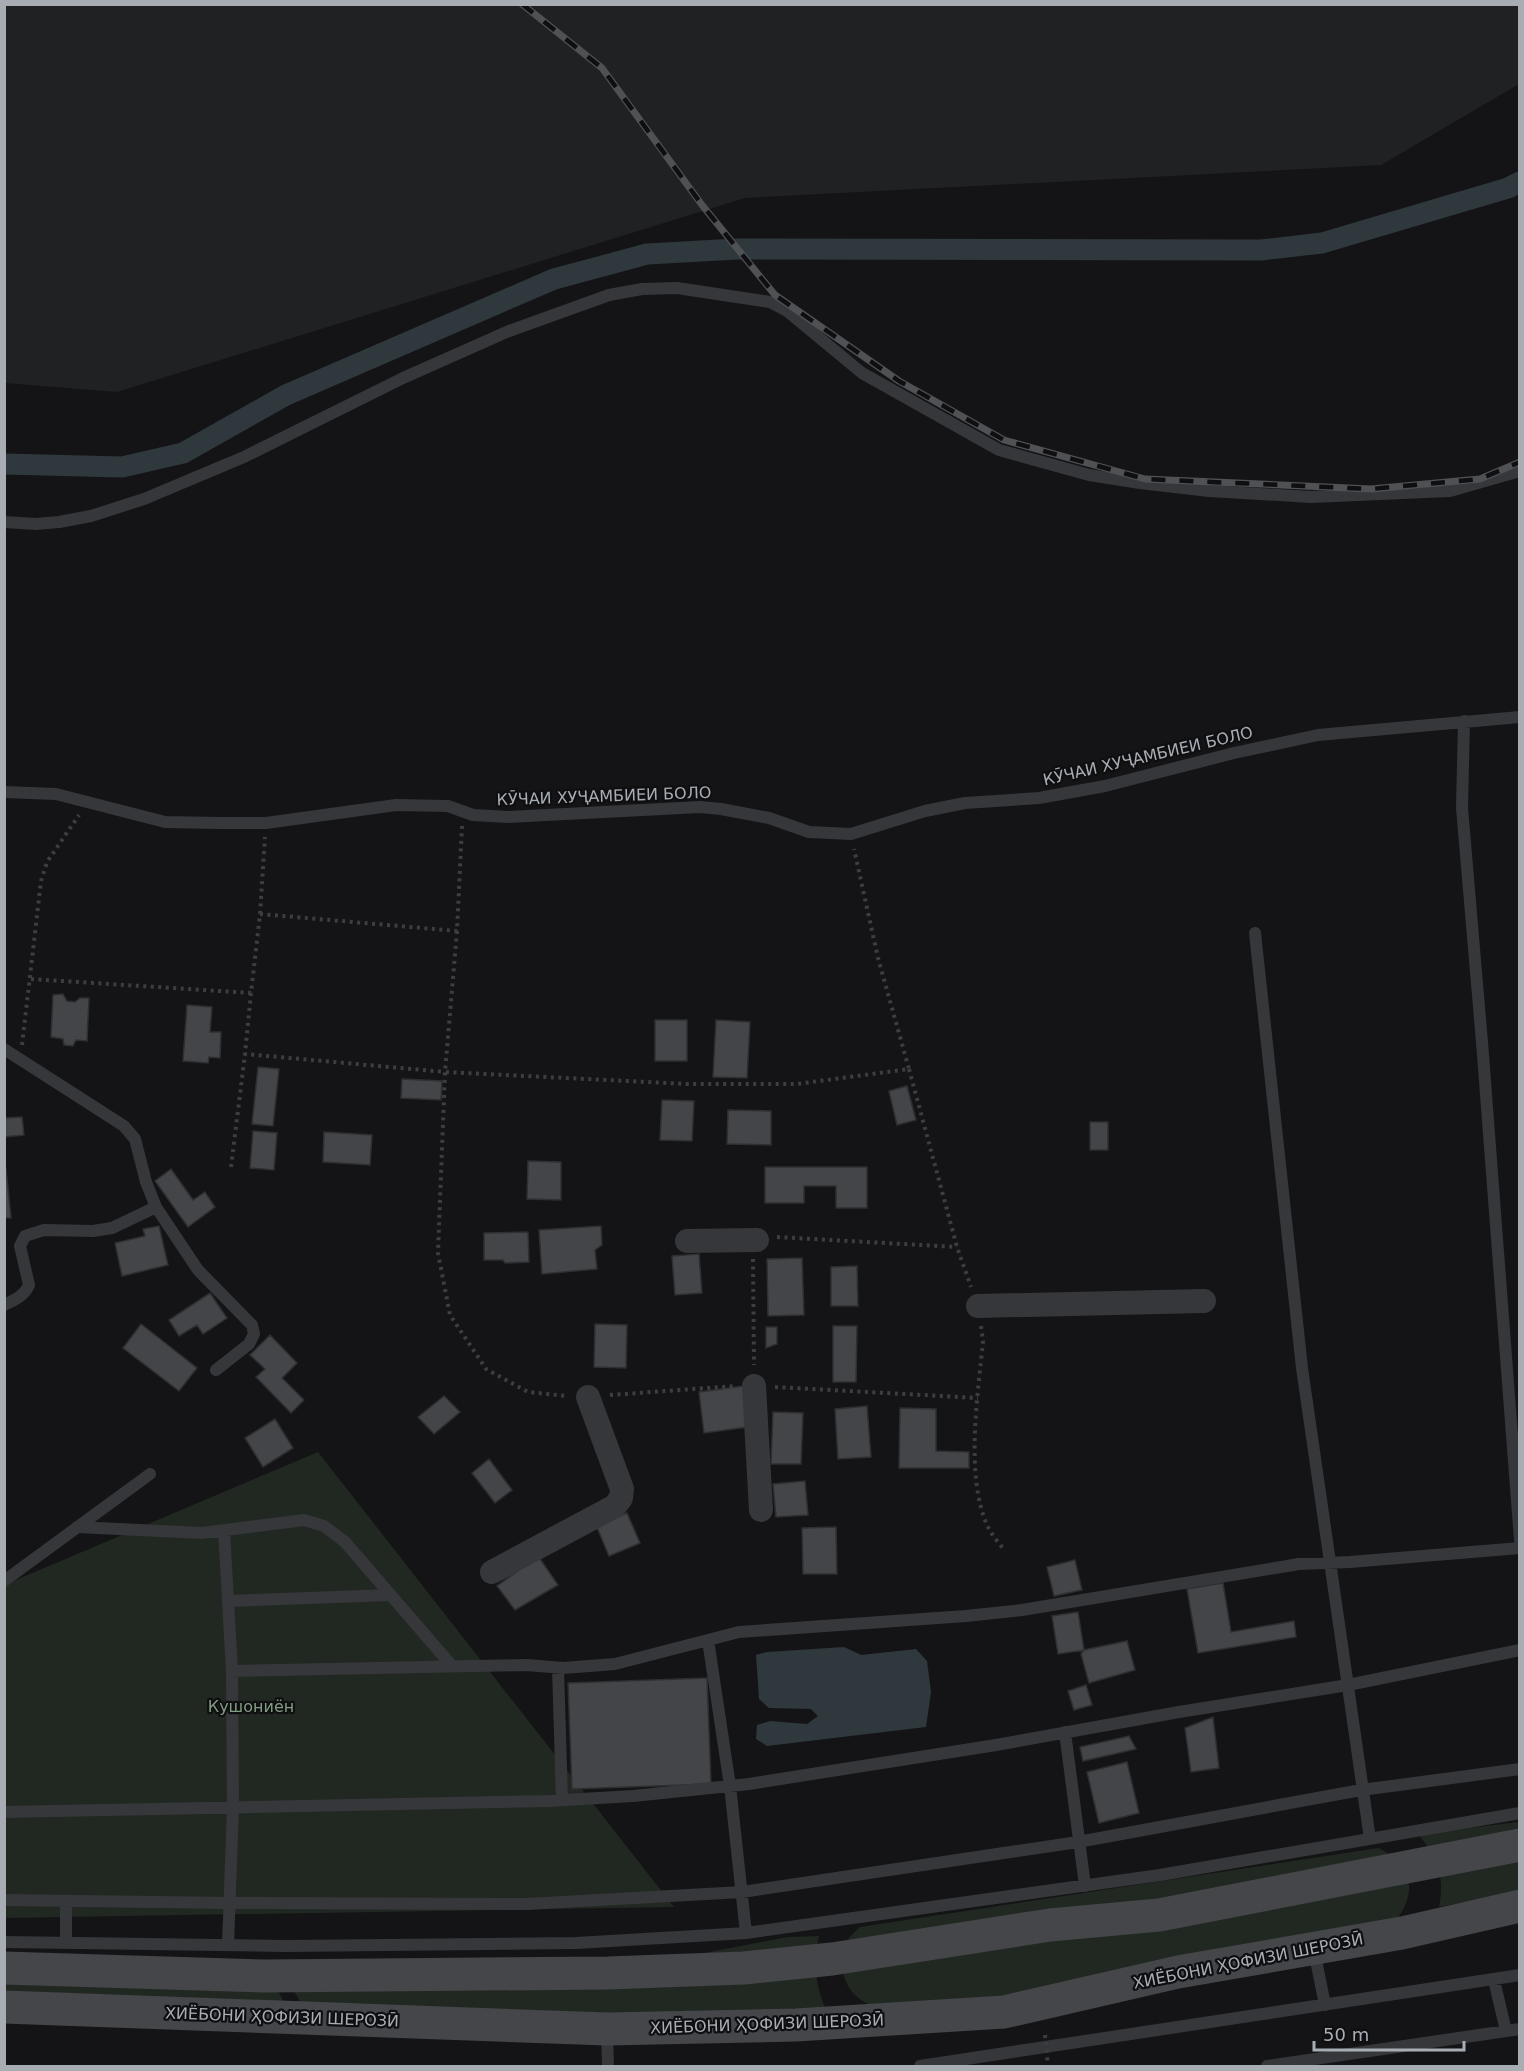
<svg xmlns="http://www.w3.org/2000/svg" width="1524" height="2071" font-family="'DejaVu Sans',sans-serif">
<style>
.built{fill:#202122}
.green{fill:#212821}
.water{fill:#2f383d}
.lines{fill:none;stroke-linecap:round;stroke-linejoin:round}
.canal{stroke:#2f383d;stroke-width:21}
.building{fill:#434548;stroke:#2e2f31;stroke-width:1.5}
.path{stroke:#3c3e41;stroke-width:4;stroke-dasharray:3 4.5;stroke-linecap:butt}
.lane{stroke:#36373a;stroke-width:12}
.street{stroke:#36373a;stroke-width:24}
.secondary{stroke:#44464a;stroke-width:33}
.rail-casing{stroke:#4f5155;stroke-width:7}
.rail{stroke:#0f0f11;stroke-width:4.5;stroke-dasharray:14;stroke-linecap:butt}
.path-bridge{stroke:#3c3e41;stroke-width:4;stroke-dasharray:3 4.5;stroke-linecap:butt}
.labels{text-anchor:middle;dominant-baseline:central;stroke-width:4.5;stroke-linejoin:round;paint-order:stroke}
.street-label{font-size:16px;fill:#a8adb4;stroke:#0f0f11}
.park-label{font-size:16px;fill:#829d81;stroke:#0f0f11}
</style>
<rect width="100%" height="100%" fill="#141416"/>
<path class="built" d="M 4,5 L 1519,5 L 1519,84 L 1381,165 L 745,198 L 117,392 L 5,383 Z"/>
<path class="green" d="M 318,1452 L 674,1907 L 5,1918 L 4,1585 Z
M 1519,1822 L 1519,1892 L 1439,1907 C 1445,1875 1438,1858 1418,1834 Z
M 1379,1848 C 1413,1867 1418,1891 1395,1922 L 1006,2000 L 882,2008 C 877,2006 869,2005 864,2002 C 843,1990 836,1962 847,1941 C 850,1936 856,1931 860,1927 Z
M 819,1936 C 813,1963 815,1986 827,2012 L 787,2016 L 305,2010 L 291,1986 L 600,1973 L 788,1937 Z
M 5,1975 L 277,1988 L 288,2011 L 5,2009 Z"/>
<path class="water" d="M 844,1647 L 861,1655 L 916,1649 L 927,1661 L 931,1692 L 926,1727 L 767,1746 L 756,1739 L 757,1725 L 770,1721 L 807,1724 L 818,1716 L 811,1709 L 769,1708 L 759,1699 L 756,1655 L 767,1652 Z"/>
<g class="lines">
<path class="canal" d="M 4,464 L 122,467 L 183,453 L 286,395 L 554,279 L 647,254 L 737,249 L 1261,250 L 1322,243 L 1508,188 L 1520,182"/>
</g>
<path class="building" d="M 63,994 L 67,1001 L 75,1002 L 80,998 L 89,998 L 87,1041 L 76,1040 L 73,1046 L 64,1045 L 63,1039 L 51,1037 L 53,995 Z
M 187,1005 L 212,1007 L 210,1032 L 221,1032 L 220,1058 L 209,1057 L 208,1063 L 183,1061 Z
M 655,1020 L 687,1020 L 687,1061 L 655,1061 Z
M 716,1020 L 750,1022 L 747,1078 L 713,1077 Z
M 258,1067 L 279,1069 L 273,1126 L 252,1124 Z
M 402,1079 L 442,1081 L 441,1100 L 401,1098 Z
M 907,1086 L 916,1120 L 897,1125 L 889,1091 Z
M 662,1100 L 694,1101 L 692,1141 L 660,1140 Z
M 728,1110 L 771,1111 L 771,1145 L 727,1144 Z
M 22,1117 L 24,1135 L 4,1137 L 4,1118 Z
M 1090,1122 L 1108,1122 L 1108,1150 L 1090,1150 Z
M 253,1131 L 277,1133 L 274,1170 L 250,1168 Z
M 324,1132 L 372,1135 L 370,1165 L 323,1162 Z
M 528,1161 L 561,1162 L 561,1200 L 527,1199 Z
M 765,1167 L 867,1167 L 867,1208 L 836,1208 L 836,1186 L 804,1186 L 804,1203 L 765,1203 Z
M 6,1169 L 11,1218 L 4,1218 L 4,1170 Z
M 171,1169 L 193,1200 L 205,1192 L 215,1207 L 188,1227 L 155,1181 Z
M 159,1226 L 168,1265 L 122,1276 L 115,1243 L 145,1236 L 143,1229 Z
M 601,1226 L 602,1245 L 595,1250 L 597,1269 L 542,1274 L 539,1230 Z
M 528,1232 L 529,1262 L 505,1263 L 503,1260 L 484,1260 L 484,1233 Z
M 699,1254 L 702,1293 L 675,1295 L 672,1256 Z
M 802,1258 L 804,1315 L 768,1316 L 767,1259 Z
M 857,1266 L 858,1306 L 831,1306 L 831,1267 Z
M 210,1293 L 227,1318 L 203,1334 L 197,1325 L 179,1336 L 169,1320 Z
M 141,1324 L 197,1368 L 179,1391 L 123,1348 Z
M 595,1324 L 627,1325 L 626,1368 L 594,1367 Z
M 833,1326 L 857,1326 L 856,1382 L 833,1382 Z
M 766,1327 L 777,1327 L 777,1344 L 766,1348 Z
M 270,1335 L 297,1363 L 282,1378 L 304,1400 L 291,1413 L 256,1377 L 265,1369 L 250,1355 Z
M 751,1385 L 748,1427 L 704,1433 L 699,1392 Z
M 444,1396 L 460,1412 L 434,1434 L 418,1417 Z
M 867,1406 L 871,1457 L 838,1459 L 835,1409 Z
M 900,1408 L 936,1409 L 936,1451 L 969,1452 L 969,1468 L 899,1468 Z
M 773,1412 L 803,1413 L 801,1464 L 771,1464 Z
M 275,1419 L 293,1448 L 263,1467 L 245,1438 Z
M 489,1459 L 512,1490 L 495,1503 L 472,1473 Z
M 805,1481 L 808,1515 L 776,1517 L 773,1484 Z
M 627,1513 L 640,1543 L 609,1556 L 596,1525 Z
M 836,1527 L 837,1574 L 803,1574 L 802,1528 Z
M 538,1556 L 558,1585 L 515,1610 L 497,1586 Z
M 1075,1560 L 1082,1590 L 1054,1596 L 1047,1567 Z
M 1223,1583 L 1231,1632 L 1294,1621 L 1296,1637 L 1198,1653 L 1187,1589 Z
M 1078,1612 L 1084,1650 L 1058,1654 L 1052,1616 Z
M 1127,1641 L 1135,1670 L 1089,1683 L 1081,1654 L 1084,1650 Z
M 707,1678 L 711,1784 L 572,1789 L 568,1683 Z
M 1086,1685 L 1092,1705 L 1074,1710 L 1068,1691 Z
M 1213,1717 L 1219,1768 L 1191,1772 L 1185,1728 Z
M 1129,1736 L 1136,1749 L 1083,1761 L 1080,1747 Z
M 1127,1762 L 1139,1813 L 1099,1823 L 1087,1772 Z"/>
<g class="lines">
<path class="path" d="M 260,914 L 457,931 L 462,826
M 457,931 L 445,1072 L 687,1084 L 797,1084 L 909,1069 L 878,958 L 854,849
M 31,979 L 251,993 L 260,914 L 265,837
M 251,993 L 245,1054 L 445,1072 L 438,1253 L 450,1315 L 486,1369 L 528,1392 L 567,1396
M 22,1045 L 41,881 L 47,862 L 79,815
M 909,1069 L 957,1247 L 971,1287
M 231,1167 L 245,1054
M 777,1237 L 957,1247
M 753,1259 L 754,1365
M 981,1326 L 983,1341 C 978,1395 965,1474 987,1525 C 991,1534 999,1543 1005,1551
M 775,1387 L 978,1398
M 610,1395 L 735,1386"/>
<path class="lane" d="M 4,522 L 36,524 L 59,522 L 91,516 L 144,499 L 244,457 L 403,378 L 509,331 L 609,295 L 642,289 L 677,288 L 770,302 L 787,311 L 862,373 L 999,450 L 1089,475 L 1140,483 L 1209,491 L 1311,497 L 1450,491 L 1520,471
M 1464,721 L 1462,808 L 1482,1042 L 1520,1540
M 4,792 L 56,794 L 165,822 L 218,823 L 266,823 L 396,805 L 448,806 L 473,815 L 508,817 L 700,807 L 721,809 L 769,818 L 809,832 L 851,834 L 925,811 L 965,803 L 1039,798 L 1105,786 L 1234,753 L 1318,735 L 1520,717
M 1255,933 L 1302,1368 L 1370,1839
M 4,1049 L 124,1126 L 135,1139 L 146,1182 L 156,1207 L 198,1270 L 252,1325 L 254,1334 L 249,1344 L 216,1370
M 4,1305 C 15,1300 24,1296 29,1285 L 20,1246 L 25,1236 L 44,1230 L 93,1231 L 112,1228 L 156,1207
M 77,1527 L 202,1533 L 304,1520 L 324,1526 L 345,1542 L 452,1666
M 224,1531 L 232,1671
M 4,1581 L 150,1474
M 228,1601 L 391,1595
M 708,1640 L 730,1786 L 746,1933
M 558,1668 L 562,1800
M 1065,1732 L 1085,1886
M 4,1812 L 548,1801 L 633,1796 L 749,1784 L 996,1745 L 1179,1712 L 1348,1685 L 1520,1650
M 4,1900 L 229,1903 L 527,1904 L 742,1892 L 1078,1842 L 1361,1790 L 1520,1769
M 4,1942 L 285,1946 L 576,1943 L 746,1933 L 1160,1875 L 1520,1813
M 66,1943 L 66,1901
M 228,1945 L 233,1807 L 232,1671 L 527,1665 L 563,1668 L 615,1664 L 739,1632 L 966,1616 L 1022,1610 L 1299,1564 L 1350,1562 L 1520,1548
M 1314,1950 L 1325,2005
M 1494,1980 L 1506,2031
M 607,2029 L 608,2066
M 920,2066 L 1520,1975
M 1267,2066 L 1520,2029"/>
<path class="street" d="M 687,1241 L 757,1240
M 978,1306 L 1204,1301
M 754,1386 L 761,1510
M 492,1572 L 615,1506 L 621,1498 L 622,1489 L 588,1397"/>
<path class="secondary" d="M 4,1968 L 265,1976 L 608,1973 L 744,1968 L 832,1959 L 1050,1925 L 1159,1915 L 1520,1845
M 4,2007 L 607,2029 L 796,2025 L 1004,2012 L 1178,1972 L 1402,1933 L 1520,1906"/>
<defs>
<path id="rail" d="M 522,4 L 602,68 L 702,205 L 775,295 L 899,381 L 1004,440 L 1145,479 L 1371,489 L 1480,479 L 1520,462"/>
</defs>
<use href="#rail" class="rail-casing"/>
<use href="#rail" class="rail"/>
<path class="path-bridge" d="M 1045,2035 L 1048,2066"/>
</g>
<g class="labels">
<g class="street-label">
<text transform="translate(1148 756) rotate(-13)">КӮЧАИ ХУҶАМБИЕИ БОЛО</text>
<text transform="translate(604 796) rotate(-2)">КӮЧАИ ХУҶАМБИЕИ БОЛО</text>
<text transform="translate(1248 1961) rotate(-11)">ХИЁБОНИ ҲОФИЗИ ШЕРОЗӢ</text>
<text transform="translate(282 2017) rotate(2)">ХИЁБОНИ ҲОФИЗИ ШЕРОЗӢ</text>
<text transform="translate(767 2024) rotate(-2)">ХИЁБОНИ ҲОФИЗИ ШЕРОЗӢ</text>
</g>
<g class="park-label">
<text x="251" y="1706">Кушониён</text>
</g>
</g>
<rect width="1524" height="2071" fill="none" stroke="#a8adb4" stroke-width="12"/>
<path d="M1314 2041v9h150v-9" fill="none" stroke="#a8adb4" stroke-width="3"/>
<text x="1323" y="2041" font-size="18" fill="#a8adb4" stroke="#0f0f11" stroke-width="4.5" paint-order="stroke">50 m</text>
</svg>
